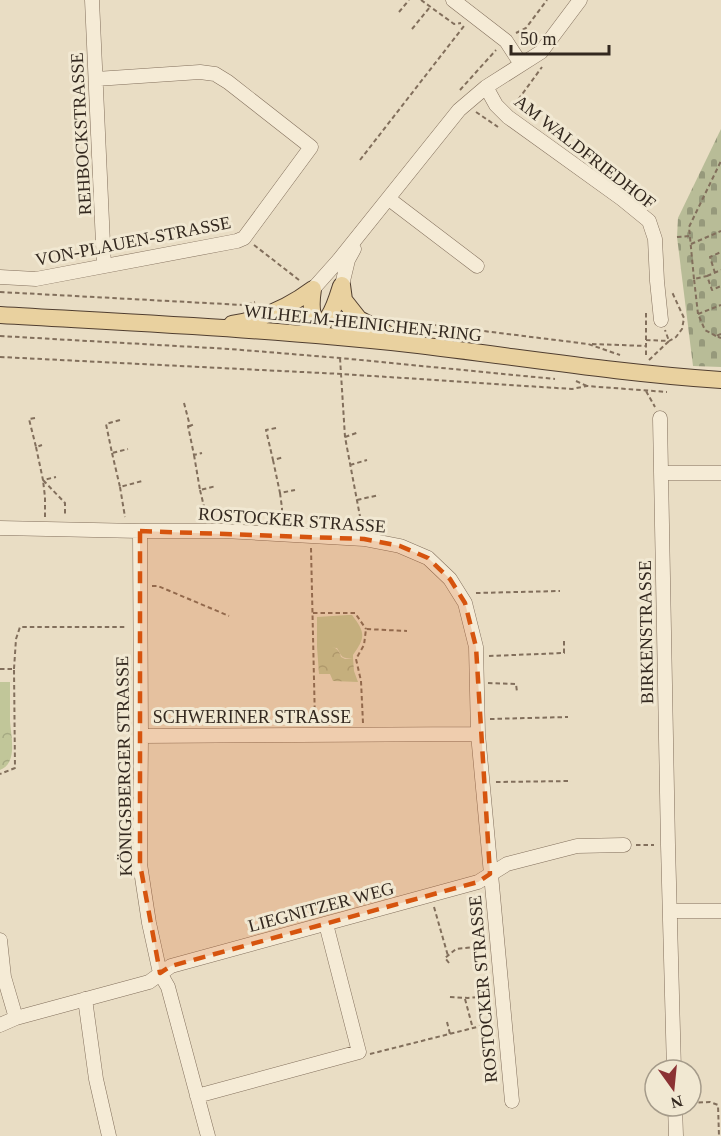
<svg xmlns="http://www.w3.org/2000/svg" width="721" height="1136" font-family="Georgia,serif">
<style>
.grass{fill:#c1c699}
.cemetery{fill:url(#cemetery-stones)}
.park{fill:url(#park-crowns)}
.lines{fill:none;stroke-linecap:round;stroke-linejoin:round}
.minor-casing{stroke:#826f5c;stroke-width:15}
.major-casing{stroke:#503e30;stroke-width:18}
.path{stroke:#826f5c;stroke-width:2;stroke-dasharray:4.5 3;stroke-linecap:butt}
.minor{stroke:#f5ebd6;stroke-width:14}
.major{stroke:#e9d19f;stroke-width:16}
.marked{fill:#d6540e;fill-opacity:0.2;stroke:#d6540e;stroke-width:4.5;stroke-dasharray:12 8;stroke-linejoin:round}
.labels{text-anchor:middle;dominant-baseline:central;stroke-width:6;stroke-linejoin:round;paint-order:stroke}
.street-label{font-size:18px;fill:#33281f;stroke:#f1e8d2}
</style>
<defs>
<pattern id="cemetery-stones" width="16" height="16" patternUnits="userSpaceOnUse" patternTransform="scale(1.5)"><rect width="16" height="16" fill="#b8bc97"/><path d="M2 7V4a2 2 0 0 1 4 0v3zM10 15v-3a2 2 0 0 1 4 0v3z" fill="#96997b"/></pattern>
<pattern id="park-crowns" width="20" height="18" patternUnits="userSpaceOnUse" patternTransform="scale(1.5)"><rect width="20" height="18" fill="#c1c699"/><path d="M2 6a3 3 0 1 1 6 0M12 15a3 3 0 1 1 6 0" fill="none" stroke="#a6aa83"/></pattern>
</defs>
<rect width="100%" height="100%" fill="#e9ddc4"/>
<path class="grass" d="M 348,615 L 352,615 C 365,632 366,637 353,655 L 353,658 C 342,658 343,659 337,648 L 317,647 L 317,617 Z
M 0,682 L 10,682 L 10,721 L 0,721 Z"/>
<path class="cemetery" d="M 721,129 L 721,367 L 693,366 L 677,237 L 678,218 Z"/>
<path class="park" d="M 317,647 C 329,647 338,644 341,657 L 345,659 L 353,658 L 354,671 L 358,682 L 333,681 L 330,674 L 319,674 Z
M 0,721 L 10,721 C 11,737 18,763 0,770 Z"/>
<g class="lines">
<defs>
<path id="minor" d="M 92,0 L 104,266
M 453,0 L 506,41 L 521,64
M 486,87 L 496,105 L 508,117 L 622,199 L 649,221 L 655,239 L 657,281 L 661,320
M 389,199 L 477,266
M 0,277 L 36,279 L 237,241 L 244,238 L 311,147 L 228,82 L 215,74 L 200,72 L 96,79
M 342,285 L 348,260 L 354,249
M 313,289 L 338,261 L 459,110 L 486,87 L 541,52 L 580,0
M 660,418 L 668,845 L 674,1070
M 661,473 L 721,473
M 0,528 L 140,531 L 224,531 L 364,539 L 400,546 L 428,558 L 450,579 L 465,603 L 476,647 L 478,734 L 512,1101
M 140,531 L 141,736 L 140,864 L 149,923 L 160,973 L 168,987 L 208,1136
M 141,736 L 478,734
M 670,911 L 721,911
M 0,940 L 4,977 L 16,1018
M 85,999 L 96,1079 L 109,1136
M 0,1025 L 16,1018 L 149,982 L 171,966 L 478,882 L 507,864 L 577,846 L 624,845
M 197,1096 L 359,1052 L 326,924
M 675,1106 L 676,1136"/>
<path id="major" d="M 342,285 L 344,300 L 359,319 L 397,339
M 313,289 C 310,309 311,318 324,334
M 0,315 C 136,323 273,329 409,344 C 513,356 616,373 721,380
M 232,324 C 263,319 289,307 313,289
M 301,334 C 329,326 333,312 341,286"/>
</defs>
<use href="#minor" class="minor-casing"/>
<use href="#major" class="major-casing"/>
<path class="path" d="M 421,0 L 454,24 L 461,23
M 399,12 L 409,0
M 412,29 L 430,7
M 516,33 L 526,28 L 547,0
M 460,90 L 496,50
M 515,106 L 515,104 L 542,67
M 476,112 L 498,127
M 360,160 L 464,26
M 677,237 L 690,236
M 691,244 L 721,231
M 254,245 L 299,280
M 715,273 L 710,257 L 721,252
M 707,276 L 721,270
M 694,279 L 689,227 L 721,161
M 0,292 L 243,305 L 255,302
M 646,313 L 646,358
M 698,314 L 721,305
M 395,320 L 588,344 L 620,355
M 721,334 L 716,336 L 721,338
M 0,336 L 230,349 L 340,358 L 555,379
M 716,336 L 705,330 L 698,314 L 694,279 L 707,276 L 712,290 L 721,286
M 646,340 L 669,341 L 676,337 L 682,329 L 684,318 L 672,292
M 592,344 L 646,346
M 0,357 L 342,374 L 572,389 L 587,386 L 667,392
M 340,358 L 345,437 L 362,527
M 649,360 L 669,341 L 665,330
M 576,381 L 587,386
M 646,391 L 655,407
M 184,403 L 190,426 L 194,424
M 35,418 L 29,419 L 36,447 L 42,445
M 120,420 L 106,424 L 112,453 L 128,449
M 190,426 L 188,426 L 194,455 L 202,453
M 276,428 L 266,430 L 273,460 L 284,457
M 345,437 L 359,432
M 36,447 L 43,480 L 56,477
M 112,453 L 120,487 L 142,481
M 194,455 L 200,490 L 216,486
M 273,460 L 280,493 L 295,490
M 350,465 L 367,460
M 120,487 L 125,517
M 200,490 L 207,519
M 280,493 L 282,508 L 282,520
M 357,500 L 379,495
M 45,517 L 45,497 L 43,480 L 65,503 L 65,516
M 311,548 L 315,723
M 152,586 L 158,586 L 229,616
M 476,593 L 560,591
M 313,613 L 355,613 L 366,629
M 489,656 L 564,653 L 564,638
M 0,669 L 14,669 L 15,768 L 0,774
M 14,669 L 16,639 L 20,627 L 127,627
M 488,683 L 516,684 L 517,692
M 490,719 L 568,717
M 363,723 L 361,681 L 356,659 L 364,645 L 366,629 L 407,631
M 496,782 L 571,781
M 636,845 L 654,845
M 434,907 L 448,956
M 449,963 L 445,958 L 456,949 L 486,946
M 450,997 L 468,998 L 489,996
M 465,999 L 473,1029
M 447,1022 L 450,1034
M 370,1054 L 493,1023
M 691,1103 L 710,1102 L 718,1105 L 719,1136"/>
<use href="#minor" class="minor"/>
<use href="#major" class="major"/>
</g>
<path class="marked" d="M 140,531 L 364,539 L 400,546 L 428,558 L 450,579 L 465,603 L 476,647 L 490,874 L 478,882 L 171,966 L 160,973 L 140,864 Z"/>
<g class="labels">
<g class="street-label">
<text transform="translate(81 134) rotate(-93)">REHBOCKSTRASSE</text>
<text transform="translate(585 152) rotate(38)">AM WALDFRIEDHOF</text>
<text transform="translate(133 241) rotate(-11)">VON-PLAUEN-STRASSE</text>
<text transform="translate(363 323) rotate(6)">WILHELM-HEINICHEN-RING</text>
<text transform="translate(292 520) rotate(4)">ROSTOCKER STRASSE</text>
<text transform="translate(646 632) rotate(-91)">BIRKENSTRASSE</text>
<text x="252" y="717">SCHWERINER STRASSE</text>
<text transform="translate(124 766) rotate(-91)">KÖNIGSBERGER STRASSE</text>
<text transform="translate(321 907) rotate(-15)">LIEGNITZER WEG</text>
<text transform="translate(483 989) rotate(-95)">ROSTOCKER STRASSE</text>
</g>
</g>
<g transform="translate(673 1088) rotate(165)"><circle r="28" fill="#f1e8d2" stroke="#a59b8a" stroke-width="1.5"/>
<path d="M0-4.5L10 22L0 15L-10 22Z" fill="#8b3234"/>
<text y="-9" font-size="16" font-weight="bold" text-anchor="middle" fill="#33281f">N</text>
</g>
<path d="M511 45v9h98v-9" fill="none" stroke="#33281f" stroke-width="3"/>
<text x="520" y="45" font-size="18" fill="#33281f" stroke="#f1e8d2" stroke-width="4.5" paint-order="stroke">50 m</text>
</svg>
